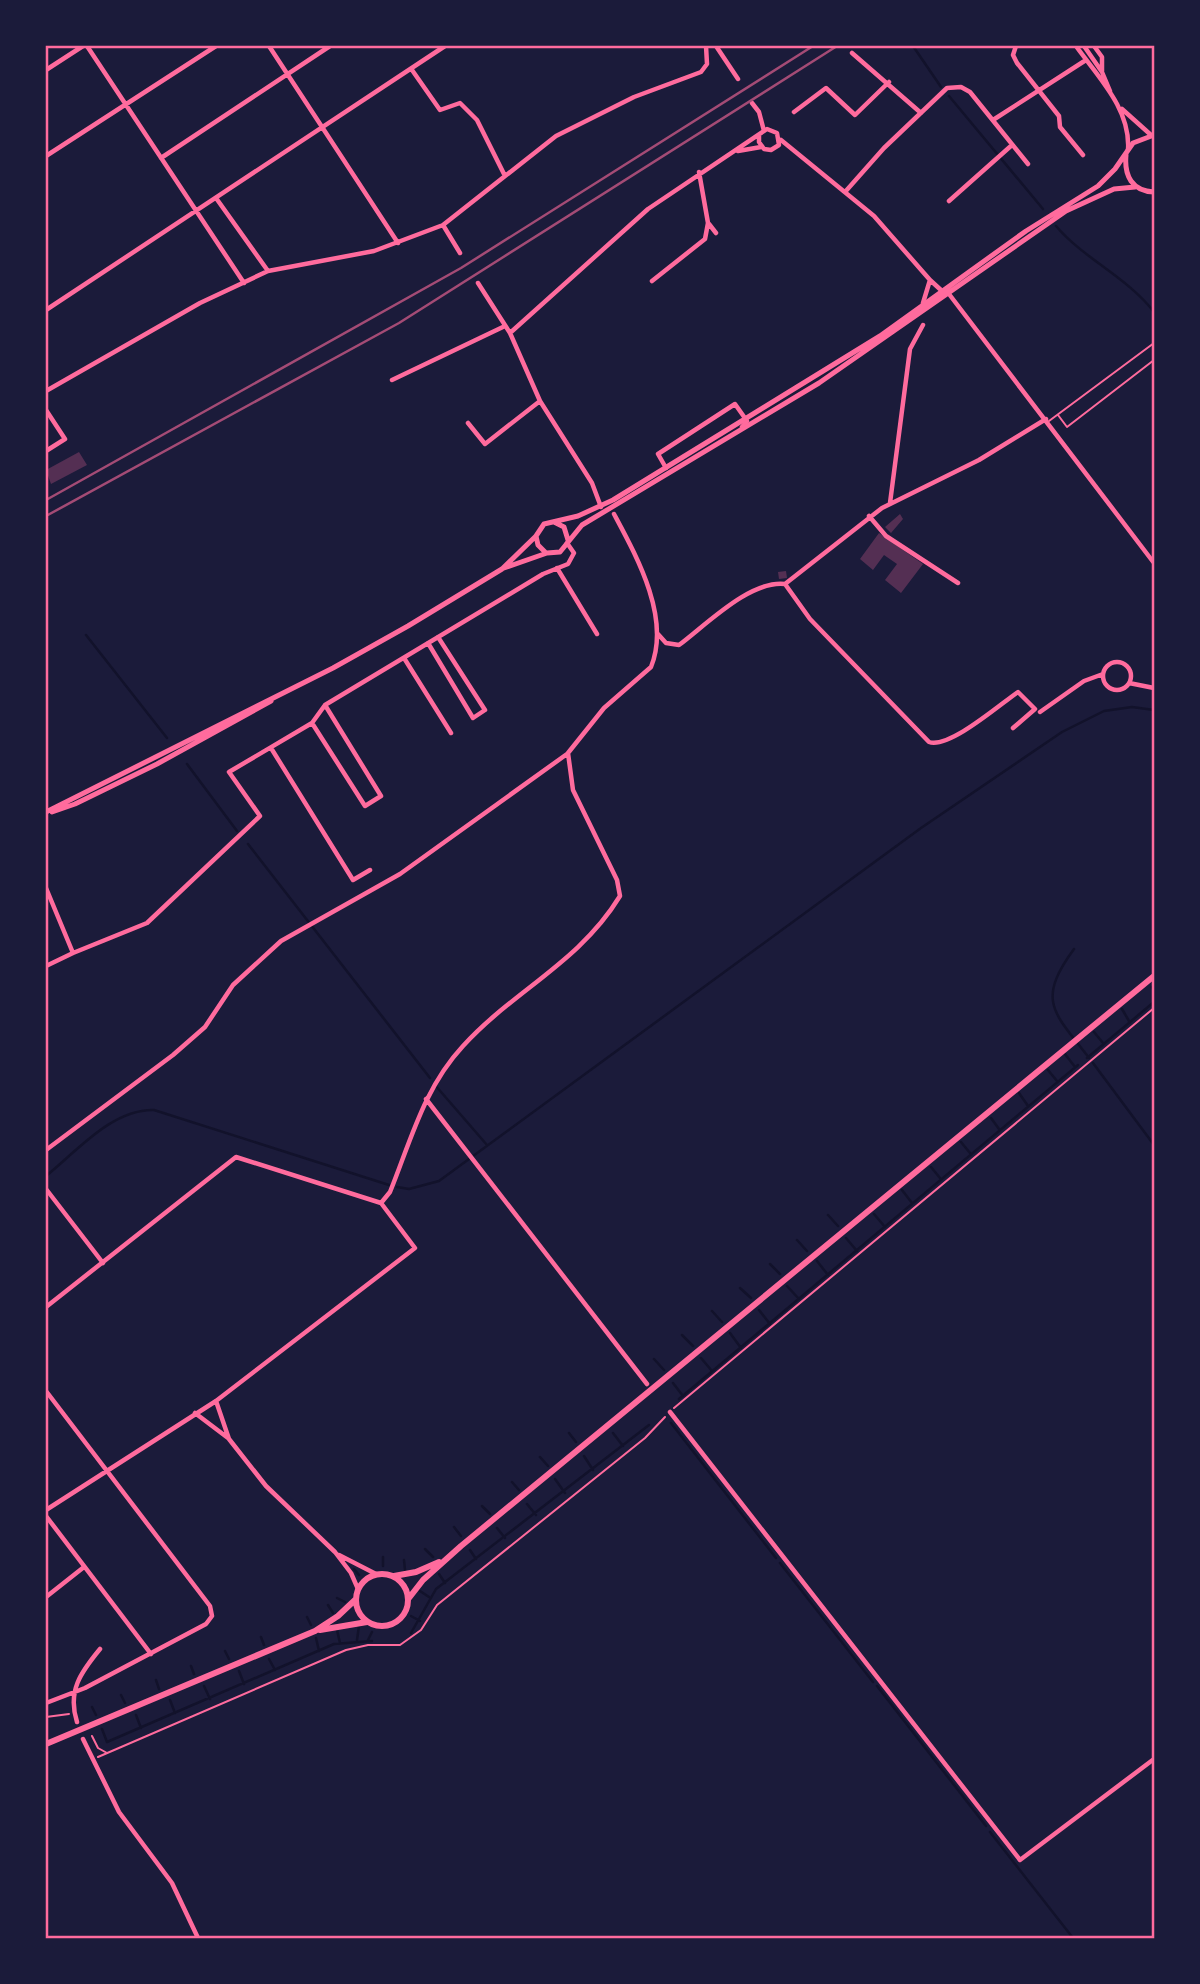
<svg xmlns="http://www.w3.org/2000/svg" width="1200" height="1984" font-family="Commissioner,sans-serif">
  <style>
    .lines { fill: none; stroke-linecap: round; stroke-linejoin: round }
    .stream { stroke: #12122b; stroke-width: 2.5 }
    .building { fill: #542f53 }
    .path { stroke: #ff6b9d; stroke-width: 2 }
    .service { stroke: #ff6b9d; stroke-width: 2 }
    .minor { stroke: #ff6b9d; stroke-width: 4.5 }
    .tertiary { stroke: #ff6b9d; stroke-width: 5 }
    .primary { stroke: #ff6b9d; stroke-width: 6 }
    .rail { stroke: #a44b75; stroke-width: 2.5 }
    .neatline { fill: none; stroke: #ff6b9d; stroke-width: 2.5 }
  </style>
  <rect width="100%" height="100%" fill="#1b1b3a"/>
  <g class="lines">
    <path class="stream" d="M913,46l28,41
      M949,96l94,113
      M1056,226c28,33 71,51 98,86
      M86,635l81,103
      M187,764l50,67
      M248,844l182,234
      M1074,949c-39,53 -19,64 15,109
      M1152,987l2,4
      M1122,1009l7,12
      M1094,1032l9,11
      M1065,1054l10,13
      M1087,1058l67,-56
      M1093,1063l61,82
      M1048,1070l9,11
      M435,1085l52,60
      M1019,1093l9,13
      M991,1118l8,11
      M961,1142l9,11
      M931,1167l9,11
      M46,1176c31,-25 66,-67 108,-66l235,75
      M397,1187l12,2 30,-8 482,-353 141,-96 42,-21 28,-4 22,3
      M902,1190l10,13
      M874,1214l11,13
      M828,1215l10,11
      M846,1238l11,13
      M797,1240l10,11
      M817,1261l11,14
      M770,1264l10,10
      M787,1286l12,13
      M740,1288l11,10
      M759,1310l11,14
      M712,1311l10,11
      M730,1333l11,15
      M682,1335l11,11
      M701,1358l11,13
      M654,1359l10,11
      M673,1383l10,13
      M679,1399l399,-334
      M671,1423l105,135
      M569,1433l7,9
      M613,1433l10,13
      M584,1456l9,14
      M540,1457l8,9
      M555,1479l10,14
      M512,1482l7,8
      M527,1504l9,11
      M482,1506l8,8
      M454,1527l7,9
      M497,1528l8,10
      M425,1549l8,8
      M470,1550l6,9
      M404,1560l1,10
      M780,1563l93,119
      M383,1566v-9
      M354,1569l5,6
      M439,1574l6,9
      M420,1591l9,6
      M337,1598l8,4
      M328,1605l5,8
      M411,1616l9,5
      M307,1617l4,8
      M337,1630l3,13
      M411,1633l25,-44 213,-164
      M261,1637l3,8
      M316,1638l3,13
      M357,1640l2,-14
      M368,1640l4,-8
      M225,1651l4,8
      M269,1659l6,11
      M191,1666l3,8
      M239,1671l5,13
      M156,1680l3,9
      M204,1686l6,13
      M877,1686l109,140
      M121,1695l4,8
      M170,1700l5,13
      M92,1707l4,8
      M136,1715l5,13
      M102,1729l5,13 227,-98 38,-3
      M990,1832l83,106
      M46,1913v1"/>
  </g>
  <path class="building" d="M79,452l8,13 -36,19 -5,-14z
    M900,514l3,5 -12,14 -6,-6z
    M879,533l44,31 -22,29 -16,-13 12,-16 -13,-9 -11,15 -13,-11z
    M786,571l1,7 -8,1 -1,-7z"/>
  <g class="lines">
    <path class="path" d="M674,1408l480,-400
      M46,1717l23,-3
      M92,1736l6,12 9,5
      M98,1757l248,-107 22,-5h32l21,-15 16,-25 208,-167 20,-21"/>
    <path class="service" d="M1058,415l9,12 87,-67
      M1049,421l105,-78"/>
    <path class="minor" d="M87,46l157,237
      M269,46l129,197
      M716,46l22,33
      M1016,46l-3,9 4,8 42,53 1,11 23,28
      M1076,46c22,31 55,63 52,104
      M1084,46l18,26 8,19
      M1094,46l8,11v14
      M852,53l69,60
      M46,70l37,-24
      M412,70l28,40 20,-7 17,17 28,56
      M752,103l7,9 5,19
      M1122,109l29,26
      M794,112l32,-24 29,27 34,-33
      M993,120l93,-60
      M781,140l93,76 56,64
      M738,151l23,-4
      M46,156l170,-110
      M161,158l169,-112
      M845,192l39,-44 63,-60 14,-1 9,5 58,72
      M216,198l52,73
      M949,201l63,-56
      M709,224l7,9
      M443,225l17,28
      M652,281l53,-42 3,-16 -9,-51
      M478,283l32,50 30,68 52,82 9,24
      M949,294l205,269
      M923,303l7,-23 12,11
      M46,310l399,-264
      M510,333l138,-124 119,-80 10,4 2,12 -8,5 -7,-1 -5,-7v-6
      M392,380l113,-54
      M46,391l154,-88 68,-32 106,-20 69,-26 113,-89 78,-39 67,-25 6,-8 -1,-18
      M46,410l19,29 -19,12
      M468,423l17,21 55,-43
      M666,468l-8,-14 77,-50 12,17 -5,6
      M890,503l20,-154 13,-24
      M869,516l17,20 72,47
      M557,568l40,66
      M785,584l25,35 119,123c20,7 70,-37 89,-50l17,17 -22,19
      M657,633l9,10 13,2c28,-21 71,-65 106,-61l97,-76 97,-48 67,-41
      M428,643l45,75 12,-8 -47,-73
      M404,658l47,75
      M1103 676a14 14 0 1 1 28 0a14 14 0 1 1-28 0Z
      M1129,683l25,5
      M1040,712l44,-31 19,-7
      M312,723l53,83 16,-10 -56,-91
      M271,748l82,132 17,-10
      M46,888l27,65 74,-30 113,-107 -31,-44 83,-49 13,-18 218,-131 25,-10 6,-11 -7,-10
      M46,966l27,-13
      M426,1099l221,285
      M46,1150l127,-95 32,-28 28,-42 48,-44 119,-67 167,-120
      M46,1189l57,74
      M381,1203l9,-11c21,-52 34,-104 73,-146 51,-56 116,-83 157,-150l-3,-16 -44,-90 -5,-37 36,-45 47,-41c20,-49 -14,-110 -37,-153
      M46,1307l190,-150 145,46
      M46,1391l164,215 2,10 -6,8 -121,64 -39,15
      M216,1401l13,38 37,47 69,66 16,21 7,16
      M670,1412l350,448 134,-101
      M195,1413l33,25
      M46,1510l170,-109 199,-153 -34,-45
      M46,1516l105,138
      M339,1555l37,19
      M46,1597l38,-30
      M77,1722c-10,-31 4,-50 23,-73
      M83,1739l36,73 53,71 26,55"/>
    <path class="tertiary" d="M1126,155c-2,21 6,36 28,37
      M554,522l10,5 4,13
      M536,536l2,9 8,8
      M504,568l43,-15 13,-1 22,-27 237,-142 247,-172 48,-22 21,-2
      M46,812l287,-144 75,-42 94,-57 34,-33 8,-12 34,-8 35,-16 267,-164 146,-105 72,-45 17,-17 18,-26 21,-8
      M52,812l23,-8 82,-40 114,-63"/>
    <path class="primary" d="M356 1600a26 26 0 1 1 52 0a26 26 0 1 1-52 0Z
      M394,1576l22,-4 23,-10
      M409,1598l14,-18 38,-34 693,-570
      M320,1630l47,-8
      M46,1744l269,-113 23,-15 18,-17"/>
    <path class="rail" d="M46,500l415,-232 352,-222
      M46,516l353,-193 438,-277"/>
  </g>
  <rect width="1200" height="1984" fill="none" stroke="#1b1b3a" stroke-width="94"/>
  <rect x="47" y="47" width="1106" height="1890" class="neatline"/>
</svg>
